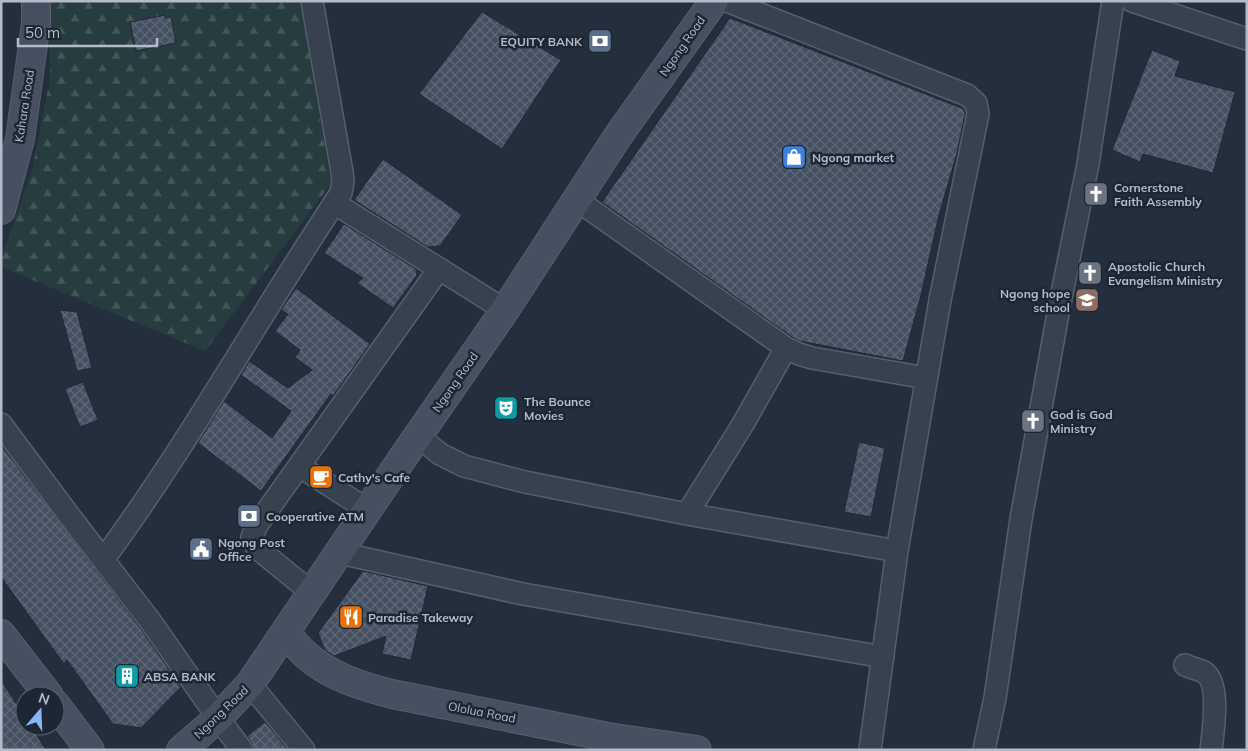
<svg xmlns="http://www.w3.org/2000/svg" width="1248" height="751" font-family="Mulish,sans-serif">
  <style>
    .forest { fill: url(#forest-firs) }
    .building { fill: url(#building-cross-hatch); stroke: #1f2835 }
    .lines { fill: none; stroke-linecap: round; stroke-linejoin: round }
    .street-casing { stroke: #565f6c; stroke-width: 24 }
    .secondary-casing { stroke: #565f6c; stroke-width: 30 }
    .street { stroke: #38414e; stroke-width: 21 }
    .secondary { stroke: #465061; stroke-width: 28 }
    .labels { text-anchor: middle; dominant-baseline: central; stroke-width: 5; stroke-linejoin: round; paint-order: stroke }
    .poi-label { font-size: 12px; font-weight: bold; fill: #b4bcc9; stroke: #1d2633; text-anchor: start }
    .street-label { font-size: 12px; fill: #b4bcc9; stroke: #1d2633 }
  </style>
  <defs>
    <pattern id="forest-firs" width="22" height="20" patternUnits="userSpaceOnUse" patternTransform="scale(1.25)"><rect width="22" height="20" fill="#263c3f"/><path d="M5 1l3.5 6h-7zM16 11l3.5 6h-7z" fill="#435659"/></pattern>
    <pattern id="building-cross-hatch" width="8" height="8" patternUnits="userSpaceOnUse" patternTransform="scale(1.25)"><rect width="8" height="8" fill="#455162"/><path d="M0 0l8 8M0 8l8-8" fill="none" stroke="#5d6877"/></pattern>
  </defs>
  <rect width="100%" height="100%" fill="#242f3e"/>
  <path class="forest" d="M50,1h250l31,183 -126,167 -204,-84v-8l31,-89 18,-91z"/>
  <path class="building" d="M482,12l79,48 -59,89 -83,-55z
    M165,15v3l6,-1 5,26 -40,8 -6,-29z
    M730,18l234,91 1,5 -8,39 -18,62 -18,80 -18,66 -103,-20 -8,-4 -190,-135z
    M1152,50l28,11 -5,15 60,16 -22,81 -70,-19 -3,8 -28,-12z
    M383,159l79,56 -22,31 -12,1 -74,-47z
    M344,224l72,45 1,6 -24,33 -36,-25 6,-5 -39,-25z
    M296,288l74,56 -37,52 -2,-2 -70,97 -63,-48 26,-42 48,37 19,-27 -50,-36 8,-14 39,27 24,-18 -17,-13 5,-7 -25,-19 13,-17 -7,-4z
    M60,310l17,2 15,56 -15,3z
    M83,382l15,38 -18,7 -15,-38z
    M859,442l26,6 -14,69 -27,-5z
    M1,445l140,184 40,58 -40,41 -28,-4 -46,-64 -3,4 -63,-87z
    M363,571l65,15 -17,74 -29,-6 4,-18 -52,20 -9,-6 -7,-17z
    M1,680l24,37v9h6l15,24h-45z
    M265,722l23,28h-34l-2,-7 -5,-7z"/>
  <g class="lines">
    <defs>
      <path id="street" d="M727,1l240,94 9,8 2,11 -38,186 -43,251 -27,199
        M1132,1l115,38
        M577,200l209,148 13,6 13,4 114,20
        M334,203l171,107
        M1,424l70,94 80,104 67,96 24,32
        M418,436l22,18 24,12 61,16 162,32 210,37
        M299,466l69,44
        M687,514l56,-90 43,-76
        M340,553l183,41 360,63
        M103,560c87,-118 157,-246 238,-367l2,-12 -1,-9 -30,-171
        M312,593l-55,-45 -5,-11 5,-12 182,-256
        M1185,665c6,3 13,4 19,7 17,11 9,60 7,78
        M250,684l54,66
        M984,750l11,-52 26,-179 38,-211 29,-144 25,-163"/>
      <path id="secondary" d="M1,210l19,-71 16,-116v-22
        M285,632c7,8 14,17 21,23 25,22 55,31 86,39l216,43 89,13
        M1,634l48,62
        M55,704l35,46
        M181,750l37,-32 32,-34 156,-231 99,-143 113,-174 96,-135"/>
    </defs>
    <use href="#street" class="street-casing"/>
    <use href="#secondary" class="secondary-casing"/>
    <use href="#street" class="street"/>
    <use href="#secondary" class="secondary"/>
  </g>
  <defs>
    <symbol id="bank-square" viewBox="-11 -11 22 22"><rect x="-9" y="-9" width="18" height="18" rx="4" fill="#5c6f8a" stroke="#1d2633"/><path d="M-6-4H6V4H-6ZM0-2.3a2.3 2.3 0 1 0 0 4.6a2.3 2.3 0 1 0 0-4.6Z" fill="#fff"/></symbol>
    <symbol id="shop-square" viewBox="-11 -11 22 22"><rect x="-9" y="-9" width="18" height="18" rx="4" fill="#3f7fe0" stroke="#1d2633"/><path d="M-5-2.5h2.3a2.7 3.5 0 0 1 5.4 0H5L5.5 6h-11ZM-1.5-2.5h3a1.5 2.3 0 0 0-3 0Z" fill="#fff"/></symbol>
    <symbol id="church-square" viewBox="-11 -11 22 22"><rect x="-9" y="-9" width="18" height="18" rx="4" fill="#6b7280" stroke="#1d2633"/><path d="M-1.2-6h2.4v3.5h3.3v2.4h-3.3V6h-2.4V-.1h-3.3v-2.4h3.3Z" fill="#fff"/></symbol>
    <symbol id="school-square" viewBox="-11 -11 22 22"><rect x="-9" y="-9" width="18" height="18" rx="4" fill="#8d6e63" stroke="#1d2633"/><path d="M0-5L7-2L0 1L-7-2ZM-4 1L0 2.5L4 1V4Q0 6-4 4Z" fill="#fff"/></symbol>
    <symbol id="theatre-square" viewBox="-11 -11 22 22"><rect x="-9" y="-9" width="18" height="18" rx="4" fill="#0f9aa8" stroke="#1d2633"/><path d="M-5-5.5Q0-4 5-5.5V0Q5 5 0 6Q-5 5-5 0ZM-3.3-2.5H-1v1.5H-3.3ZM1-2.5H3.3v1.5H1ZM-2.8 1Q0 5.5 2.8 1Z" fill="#fff"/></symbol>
    <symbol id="cafe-square" viewBox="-11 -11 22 22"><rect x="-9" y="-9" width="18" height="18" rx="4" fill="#e8710a" stroke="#1d2633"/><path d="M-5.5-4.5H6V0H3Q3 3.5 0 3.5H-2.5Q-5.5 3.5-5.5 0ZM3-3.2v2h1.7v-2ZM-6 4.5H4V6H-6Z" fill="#fff"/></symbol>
    <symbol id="civic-square" viewBox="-11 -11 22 22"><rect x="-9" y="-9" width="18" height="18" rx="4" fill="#5c6f8a" stroke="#1d2633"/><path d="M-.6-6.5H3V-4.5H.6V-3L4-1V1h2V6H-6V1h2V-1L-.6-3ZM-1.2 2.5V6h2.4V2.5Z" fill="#fff"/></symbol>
    <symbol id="restaurant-square" viewBox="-11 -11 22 22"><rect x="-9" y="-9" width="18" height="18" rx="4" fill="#e8710a" stroke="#1d2633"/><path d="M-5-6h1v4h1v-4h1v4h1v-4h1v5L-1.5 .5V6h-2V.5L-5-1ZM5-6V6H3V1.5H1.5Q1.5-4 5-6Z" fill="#fff"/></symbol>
    <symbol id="building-square" viewBox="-11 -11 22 22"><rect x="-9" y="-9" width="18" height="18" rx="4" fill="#0f9aa8" stroke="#1d2633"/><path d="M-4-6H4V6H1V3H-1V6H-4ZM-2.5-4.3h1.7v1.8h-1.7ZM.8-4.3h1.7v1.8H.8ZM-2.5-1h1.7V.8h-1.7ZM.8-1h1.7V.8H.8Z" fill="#fff"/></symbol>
  </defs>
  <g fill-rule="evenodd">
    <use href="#bank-square" x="586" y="27" width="28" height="28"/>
    <use href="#shop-square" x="780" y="143" width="28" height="28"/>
    <use href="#church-square" x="1082" y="180" width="28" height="28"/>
    <use href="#church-square" x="1076" y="259" width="28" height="28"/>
    <use href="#school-square" x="1073" y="286" width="28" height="28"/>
    <use href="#theatre-square" x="492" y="394" width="28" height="28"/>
    <use href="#church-square" x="1019" y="407" width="28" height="28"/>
    <use href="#cafe-square" x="307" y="463" width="28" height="28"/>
    <use href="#bank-square" x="235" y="502" width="28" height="28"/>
    <use href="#civic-square" x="187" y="535" width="28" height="28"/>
    <use href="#restaurant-square" x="337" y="603" width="28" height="28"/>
    <use href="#building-square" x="113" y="662" width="28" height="28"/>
  </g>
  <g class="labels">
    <g class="poi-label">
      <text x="582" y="41" text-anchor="end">EQUITY BANK</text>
      <text x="812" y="157">Ngong market</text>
      <text x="1114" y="187">Cornerstone<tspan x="1114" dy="14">Faith Assembly</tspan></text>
      <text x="1108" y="266">Apostolic Church<tspan x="1108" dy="14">Evangelism Ministry</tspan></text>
      <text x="1070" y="293" text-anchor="end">Ngong hope<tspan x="1070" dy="14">school</tspan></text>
      <text x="524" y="401">The Bounce<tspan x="524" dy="14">Movies</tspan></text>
      <text x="1050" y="414">God is God<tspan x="1050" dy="14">Ministry</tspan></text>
      <text x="338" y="477">Cathy's Cafe</text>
      <text x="266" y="516">Cooperative ATM</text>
      <text x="218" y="542">Ngong Post<tspan x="218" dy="14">Office</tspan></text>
      <text x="368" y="617">Paradise Takeway</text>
      <text x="144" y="676">ABSA BANK</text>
    </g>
    <g class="street-label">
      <text transform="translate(682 46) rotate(-55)">Ngong Road</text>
      <text transform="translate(24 106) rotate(-81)">Kahara Road</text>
      <text transform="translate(455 382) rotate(-55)">Ngong Road</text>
      <text transform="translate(221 712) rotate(-44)">Ngong Road</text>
      <text transform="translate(482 712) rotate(11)">Ololua Road</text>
    </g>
  </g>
  <rect width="1248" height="751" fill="none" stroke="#b4bcc9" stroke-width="5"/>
  <g transform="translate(40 711) rotate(19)"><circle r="24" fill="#1d2633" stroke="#59626f"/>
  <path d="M0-4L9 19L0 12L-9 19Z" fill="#8ab4f8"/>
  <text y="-8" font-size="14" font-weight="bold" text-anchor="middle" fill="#b4bcc9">N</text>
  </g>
  <path d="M18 38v8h139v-8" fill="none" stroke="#b4bcc9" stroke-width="2.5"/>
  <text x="25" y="38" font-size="15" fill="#b4bcc9" stroke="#1d2633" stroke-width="4" paint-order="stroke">50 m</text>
</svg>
